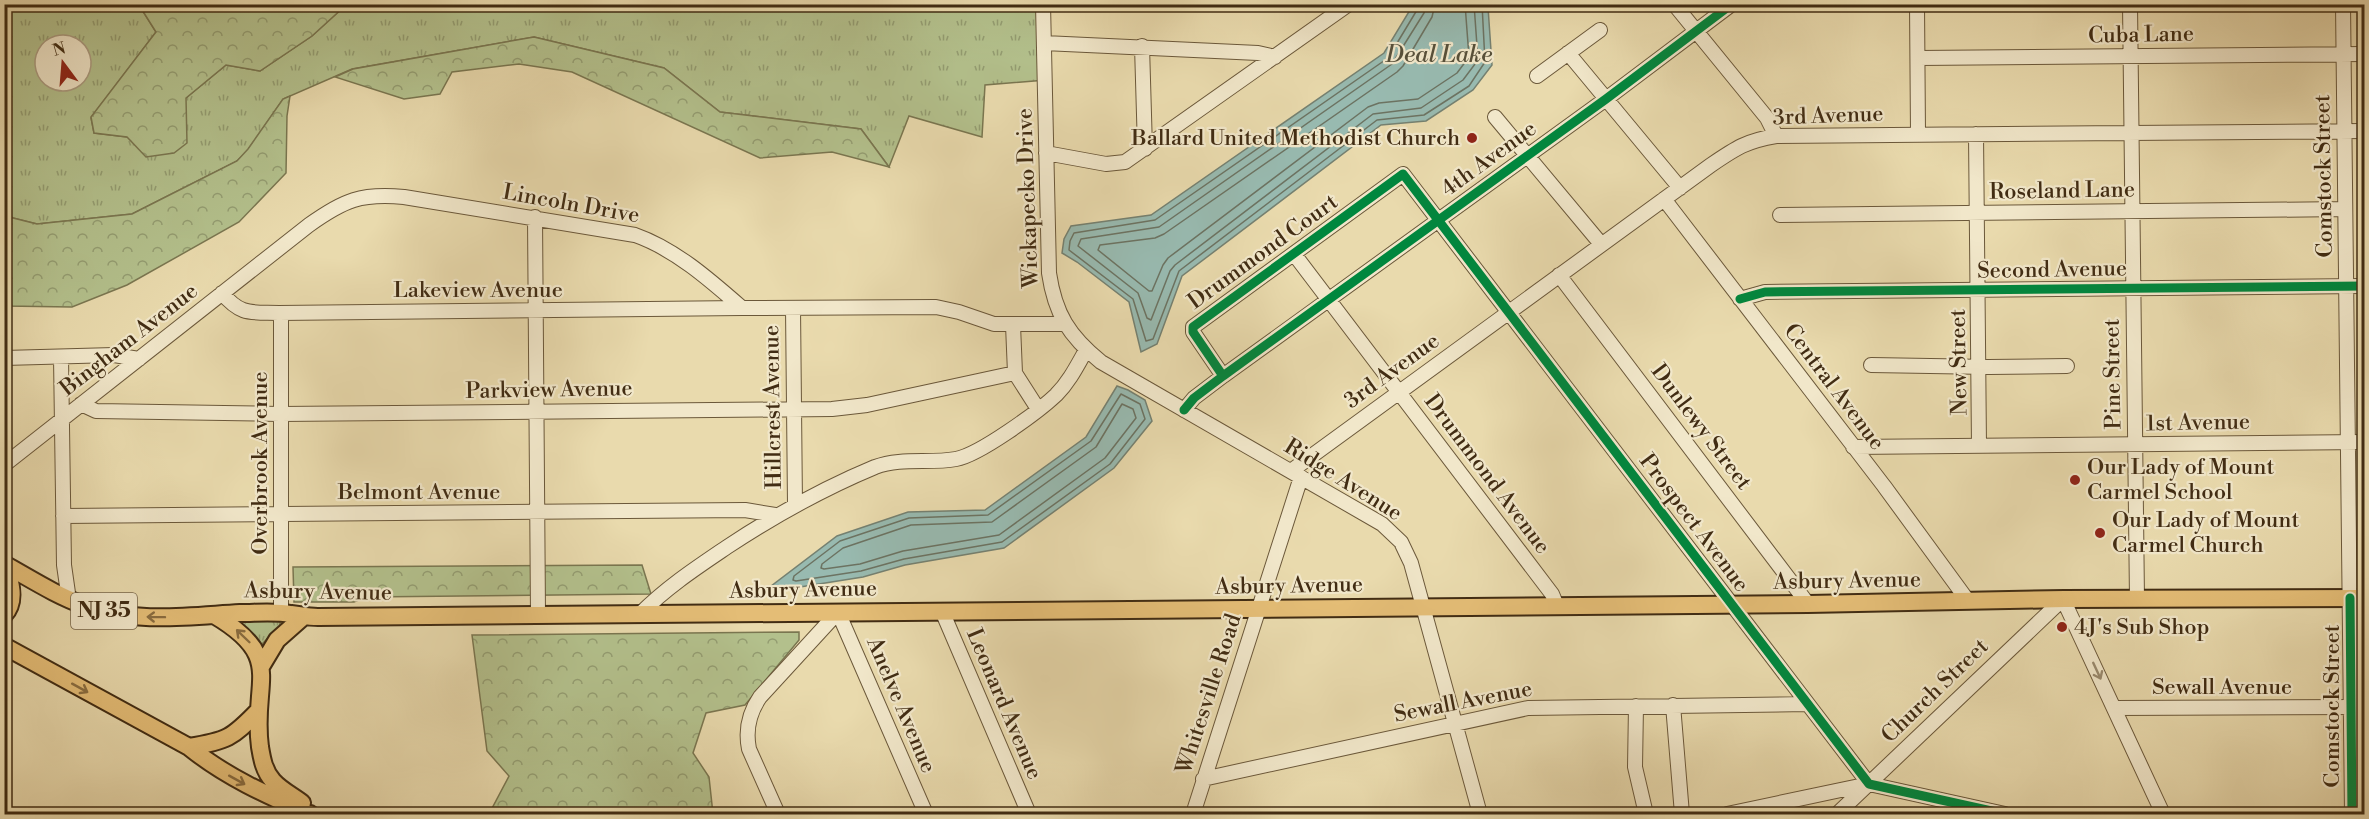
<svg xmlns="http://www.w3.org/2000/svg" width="2369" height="819" font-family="'Libre Bodoni',serif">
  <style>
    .grass { fill: url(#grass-tufts); stroke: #7a7650; stroke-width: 1.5; fill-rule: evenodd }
    .forest { fill: url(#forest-crowns); stroke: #7a7650; stroke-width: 1.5 }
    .water { fill: #98bab0; stroke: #758171; stroke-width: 1.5 }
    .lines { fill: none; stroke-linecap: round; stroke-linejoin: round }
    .shore { stroke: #6c7362; stroke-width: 1.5 }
    .minor-casing { stroke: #6b583a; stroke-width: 16 }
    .major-casing { stroke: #412c13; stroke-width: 20 }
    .minor { stroke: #f1e7ca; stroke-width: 14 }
    .major { stroke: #e4bd76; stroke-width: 16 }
    .cycleway-casing { stroke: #f1e7ca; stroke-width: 13 }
    .cycleway { stroke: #00873e; stroke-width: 9 }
    .oneway { stroke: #8a6d40 }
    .oneway2 { stroke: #998a6e }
    .poi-dot { fill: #8f2418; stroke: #f1e7ca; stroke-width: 2 }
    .labels { text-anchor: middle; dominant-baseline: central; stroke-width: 4.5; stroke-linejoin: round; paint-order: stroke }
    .shield { fill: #f1e7ca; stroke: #76644a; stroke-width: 1.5 }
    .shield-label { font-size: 21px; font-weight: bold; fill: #412c13 }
    .street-label { font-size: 22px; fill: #412c13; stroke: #f1e7ca }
    .poi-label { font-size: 22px; fill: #412c13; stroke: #f1e7ca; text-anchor: start }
    .water-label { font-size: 24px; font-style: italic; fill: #57503a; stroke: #f1e7ca }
  </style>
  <defs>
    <pattern id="grass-tufts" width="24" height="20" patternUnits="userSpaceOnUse" patternTransform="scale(1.5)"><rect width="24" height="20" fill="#b3c08c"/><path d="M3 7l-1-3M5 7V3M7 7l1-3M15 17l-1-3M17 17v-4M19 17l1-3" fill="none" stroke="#939c71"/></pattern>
    <pattern id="forest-crowns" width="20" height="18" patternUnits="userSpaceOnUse" patternTransform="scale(1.5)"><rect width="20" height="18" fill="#b3c08c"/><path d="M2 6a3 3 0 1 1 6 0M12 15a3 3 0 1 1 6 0" fill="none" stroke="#939c71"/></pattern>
  </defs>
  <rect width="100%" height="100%" fill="#e9daad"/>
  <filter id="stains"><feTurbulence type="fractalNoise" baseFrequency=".00333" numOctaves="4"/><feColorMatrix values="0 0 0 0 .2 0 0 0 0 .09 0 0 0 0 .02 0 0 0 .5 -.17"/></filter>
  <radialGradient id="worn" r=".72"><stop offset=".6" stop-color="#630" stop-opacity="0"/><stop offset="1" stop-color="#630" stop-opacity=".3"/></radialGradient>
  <path class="grass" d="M4,5h135l17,27 -65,86 3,15 33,4 59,-39 40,-33 34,6 52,-35 34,-31h698l2,75 -61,5 -3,52 -73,-21 -20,51 -28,-38 -141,-17 -56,-44 -130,-31 -182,32 -69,30 -35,51 -11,11 -105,53 -95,10 -32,-8zM45,45h36v36h-36z
    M231,617l49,3v6l-19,19z"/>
  <path class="forest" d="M139,5h207l-34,31 -52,35 -34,-6 -40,33 1,45 -13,10 -28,4 -19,-20 -33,-4 -3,-16 65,-85z
    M534,37l130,31 56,44 141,17 28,38 -57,-15 -72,6 -188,-86 -53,-8 -67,8 -12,22 -36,5 -69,-22 18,-8z
    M290,96l-3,20 -1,57 -47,49 -112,63 -55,22 -67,-1v-90l32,8 95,-10 105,-53 11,-12 35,-50z
    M642,565l9,29 -285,3 -12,5h-60l-1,-35z
    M799,632v8l-54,65 -39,8 -13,40 16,24 4,37h-224l20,-38 -22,-25 -15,-116z"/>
  <path class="water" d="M1413,5h79l-4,2 4,58 -19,25 -47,31 -45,4 -199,151 -25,68 -16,8 -12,-50 -52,-40 -15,-9 2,-14 7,-13 80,-11 233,-162z
    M1117,386l11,4 17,10 7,21 -38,47 -110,80 -99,17 -42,12 -101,16 75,-57 71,-24 77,-2 101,-73z"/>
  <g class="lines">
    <path class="shore" d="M1418,4l-1,6 -29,48 -233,162 -81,13 -4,8 -1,9 64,49 13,42 7,-2 26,-68 198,-151 47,-5 45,-29 16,-24 -3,-58
      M1426,4l-2,9 -32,51 -233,163 -78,12 -3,7 60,47 9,25 4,2 19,-49 5,-6 198,-151 48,-6 42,-28 15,-20 -4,-56
      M1435,4l-3,13 -29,49 -6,6 -233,162 -9,4 -55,7 -2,5 51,41h3l11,-26 5,-7 200,-151 11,-4 39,-4 39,-26 12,-16 -4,-53
      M1121,394l19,10 5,15 -35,45 -108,78 -98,17 -43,12 -65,10 -3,-1 1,-4 46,-35 69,-23 79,-3 103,-74z
      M1122,404l11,5 3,9 -31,40 -106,77 -96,16 -43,13 -36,5 -3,-1 1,-4 21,-16 68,-23 81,-3 104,-75z"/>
    <defs>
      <path id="minor" d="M1043,4l6,269c6,41 20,63 52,89l281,162 19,18 10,21 69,251
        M1674,4l93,114 9,18
        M1917,4l1,130
        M2130,4l7,595
        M2343,4l9,810
        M1044,43l214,10 17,4
        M1142,46l3,103
        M1568,53l112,135
        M1918,58l446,-4
        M1537,76l63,-46
        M1495,117l106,127
        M1976,134l3,312
        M1046,153l60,11 19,-2 224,-158
        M1664,199l220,287 84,115
        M1780,215l565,-6
        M535,217l3,397
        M1294,254l258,340 5,12
        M1559,275l249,329
        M222,293c19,23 29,19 57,20l463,-5
        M1740,299l25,-7 599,-6
        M793,308l2,197
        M1013,325l2,48 23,36
        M61,357l3,208 5,35
        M4,358l110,-3 25,4
        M1871,365l118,2 78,-1
        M1223,376l-30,-44v-5l210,-153 466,610 136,30
        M81,404l15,7 184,3 552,-5 35,-4 148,-32
        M1184,410l10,-12 29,-22 383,-277 126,-95
        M1853,447l511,-5
        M4,465l305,-240c35,-25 52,-32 95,-28l231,38c40,14 75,45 107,73l194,-1 23,5 35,12h70
        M1291,471l420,-306c25,-17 35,-24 65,-29l588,-5
        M63,516l682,-6 30,5
        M942,611l87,203
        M281,613v-300
        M640,614c27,-27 56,-46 87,-67 47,-31 95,-58 148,-80 27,-10 54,-3 81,-8 23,-4 82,-47 100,-64 13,-13 21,-29 30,-45
        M1673,705l9,109
        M1636,706l-1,61 11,47
        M2115,708l249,-1
        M1203,779l325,-71 279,-4
        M778,814l-29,-65c-4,-20 0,-36 11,-52l78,-85 88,202
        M1193,814l108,-337
        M1727,814l142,-30
        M1837,814l226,-215 100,215"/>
      <path id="major" d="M4,564c27,15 53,32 82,42 49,18 103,10 154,7 16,0 35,-2 51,1 9,1 17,3 27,3l1490,-13 256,-5 300,-1
        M4,565c7,16 13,36 0,50
        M214,615c73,43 37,66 46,132 2,12 4,24 13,34 8,9 20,15 29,22
        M4,646l185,101c37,30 78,48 121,67
        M262,665l15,-25 26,-23
        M189,747c38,-6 43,-9 69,-36"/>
    </defs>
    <use href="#minor" class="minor-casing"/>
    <use href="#major" class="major-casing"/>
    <use href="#minor" class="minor"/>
    <use href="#major" class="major"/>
    <defs>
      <path id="cycleway" d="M1740,299l25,-7 599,-6
        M1223,376l-30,-44v-5l210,-153 466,610 136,30
        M1184,410l10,-12 29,-22 383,-277 126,-95
        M2350,598l2,216"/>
    </defs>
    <use href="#cycleway" class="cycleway-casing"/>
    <use href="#cycleway" class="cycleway"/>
  </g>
  <defs><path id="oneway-shaft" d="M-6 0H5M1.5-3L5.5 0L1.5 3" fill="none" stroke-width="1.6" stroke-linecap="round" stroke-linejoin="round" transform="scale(1.5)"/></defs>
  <g class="oneway">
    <use href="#oneway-shaft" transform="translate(156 617) rotate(-179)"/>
    <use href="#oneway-shaft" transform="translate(243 636) rotate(-136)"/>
    <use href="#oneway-shaft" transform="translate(80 688) rotate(29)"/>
    <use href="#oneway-shaft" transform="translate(237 780) rotate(29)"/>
  </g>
  <use class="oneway2" href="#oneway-shaft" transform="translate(2097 671) rotate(65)"/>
  <g class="poi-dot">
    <circle cx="1472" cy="138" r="6"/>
    <circle cx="2075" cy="480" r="6"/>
    <circle cx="2100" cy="533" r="6"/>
    <circle cx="2062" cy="627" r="6"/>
  </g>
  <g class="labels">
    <rect class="shield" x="71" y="593" width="66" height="36" rx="4.5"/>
    <g class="shield-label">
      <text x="104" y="611">NJ 35</text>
    </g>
    <g class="street-label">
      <text transform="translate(2141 35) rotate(-1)">Cuba Lane</text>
      <text transform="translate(1828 116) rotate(-2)">3rd Avenue</text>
      <text transform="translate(1489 159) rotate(-36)">4th Avenue</text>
      <text transform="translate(2324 176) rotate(-91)">Comstock Street</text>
      <text transform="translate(2062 191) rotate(-1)">Roseland Lane</text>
      <text transform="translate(1028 198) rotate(-92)">Wickapecko Drive</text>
      <text transform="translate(571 204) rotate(10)">Lincoln Drive</text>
      <text transform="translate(1263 252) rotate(-36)">Drummond Court</text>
      <text transform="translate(2052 270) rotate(-1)">Second Avenue</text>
      <text x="478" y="290">Lakeview Avenue</text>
      <text transform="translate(129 340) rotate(-38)">Bingham Avenue</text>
      <text transform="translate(1959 362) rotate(-91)">New Street</text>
      <text transform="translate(1392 371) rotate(-36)">3rd Avenue</text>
      <text transform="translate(2113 374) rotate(-91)">Pine Street</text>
      <text transform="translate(1834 387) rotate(53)">Central Avenue</text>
      <text transform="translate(549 390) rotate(-1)">Parkview Avenue</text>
      <text transform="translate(773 407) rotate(-91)">Hillcrest Avenue</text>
      <text transform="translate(2198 423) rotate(-1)">1st Avenue</text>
      <text transform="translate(1701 427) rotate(53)">Dunlewy Street</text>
      <text transform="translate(260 463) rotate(-90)">Overbrook Avenue</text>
      <text transform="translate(1487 474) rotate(53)">Drummond Avenue</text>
      <text transform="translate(1343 480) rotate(32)">Ridge Avenue</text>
      <text x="419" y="492">Belmont Avenue</text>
      <text transform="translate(1694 523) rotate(53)">Prospect Avenue</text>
      <text transform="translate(1847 581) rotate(-1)">Asbury Avenue</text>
      <text transform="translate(1289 586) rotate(-1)">Asbury Avenue</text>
      <text transform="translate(803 590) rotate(-1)">Asbury Avenue</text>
      <text transform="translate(318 592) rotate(1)">Asbury Avenue</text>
      <text x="2222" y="687">Sewall Avenue</text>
      <text transform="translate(1935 691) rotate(-44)">Church Street</text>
      <text transform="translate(1209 694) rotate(-72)">Whitesville Road</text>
      <text transform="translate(1463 702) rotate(-11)">Sewall Avenue</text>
      <text transform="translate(1004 704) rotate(67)">Leonard Avenue</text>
      <text transform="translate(901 705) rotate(67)">Anelve Avenue</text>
      <text transform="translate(2332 706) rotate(-90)">Comstock Street</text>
    </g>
    <g class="poi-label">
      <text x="1460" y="138" text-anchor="end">Ballard United Methodist Church</text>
      <text x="2087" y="467">Our Lady of Mount<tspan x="2087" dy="25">Carmel School</tspan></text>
      <text x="2112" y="520">Our Lady of Mount<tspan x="2112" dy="25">Carmel Church</tspan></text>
      <text x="2074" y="627">4J's Sub Shop</text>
    </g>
    <g class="water-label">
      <text x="1439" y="55">Deal Lake</text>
    </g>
  </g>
  <rect width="2369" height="819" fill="none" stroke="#e9daad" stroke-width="24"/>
  <rect x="6" y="6" width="2357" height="807" fill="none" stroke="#412c13" stroke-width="3"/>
  <rect x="12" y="12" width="2345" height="795" fill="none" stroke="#412c13" stroke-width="1.5"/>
  <g transform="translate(63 63) rotate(344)"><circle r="28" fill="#f1e7ca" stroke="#ab9c81" stroke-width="1.5"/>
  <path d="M0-4.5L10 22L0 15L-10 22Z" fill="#8f2418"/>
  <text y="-9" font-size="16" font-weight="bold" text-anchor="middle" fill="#412c13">N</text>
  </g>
  <rect width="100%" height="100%" filter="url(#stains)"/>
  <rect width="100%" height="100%" fill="url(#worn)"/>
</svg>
